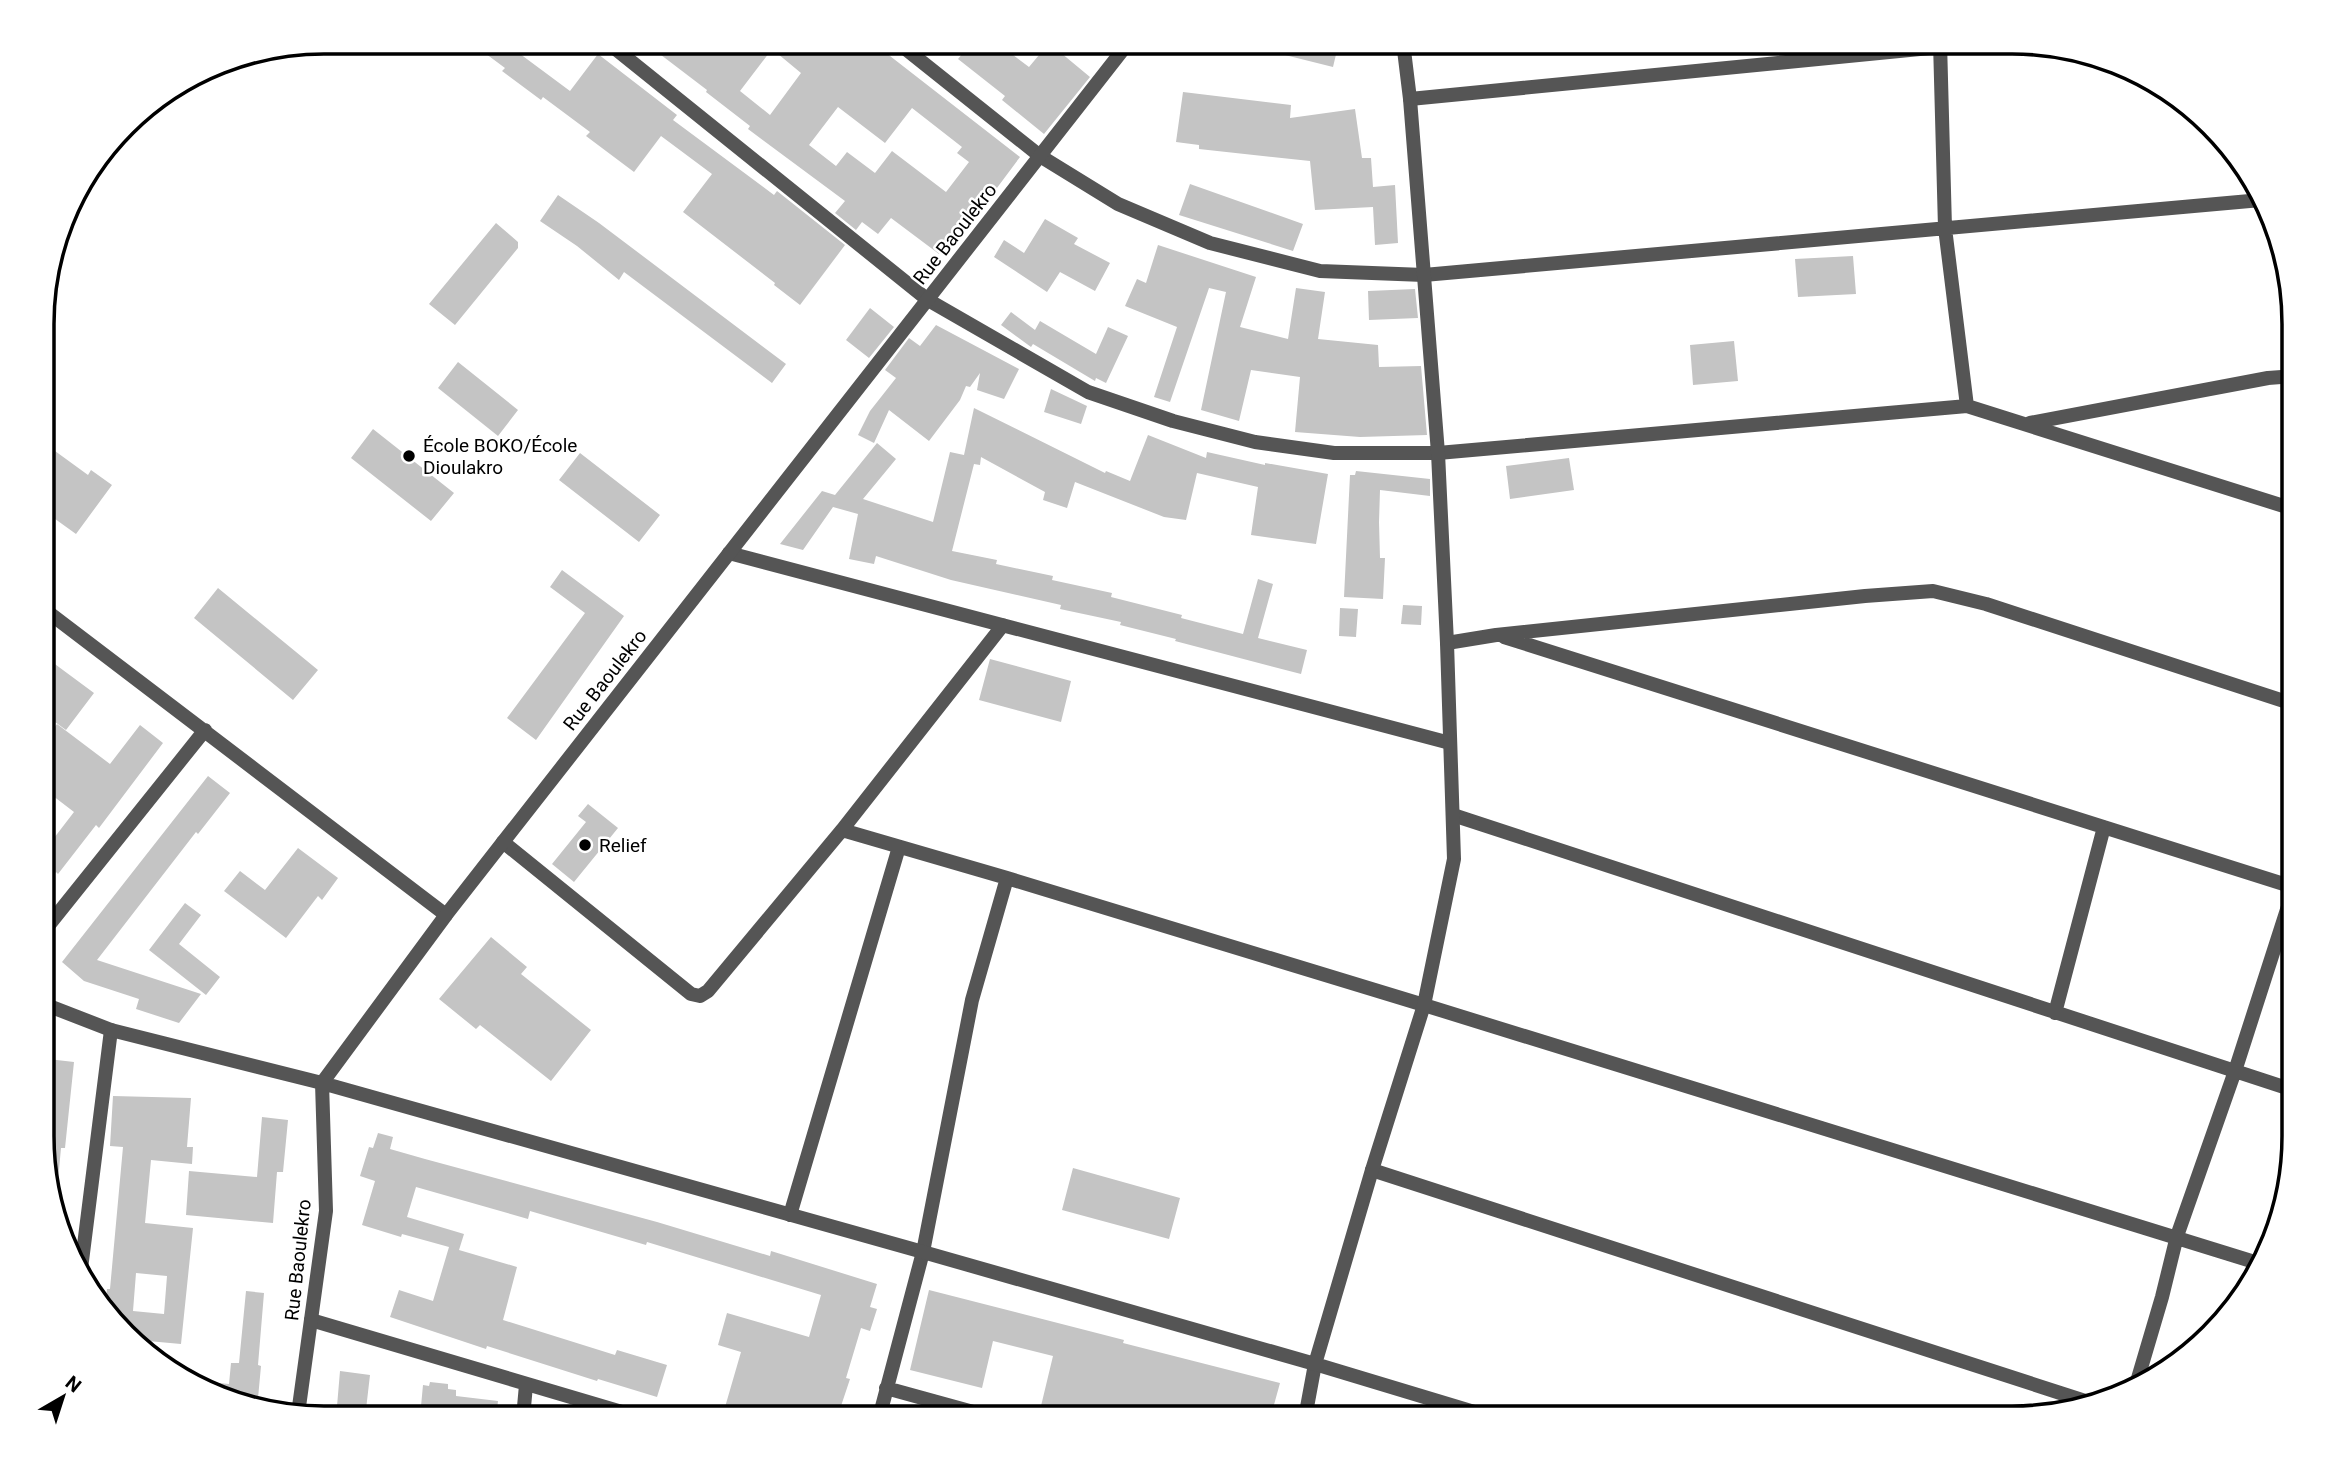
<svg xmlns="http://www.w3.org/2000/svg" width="2336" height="1460" font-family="Roboto,sans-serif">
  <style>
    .building { fill: #c4c4c4; fill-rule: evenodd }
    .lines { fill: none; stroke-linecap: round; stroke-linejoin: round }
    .minor { stroke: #555; stroke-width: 14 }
    .tertiary { stroke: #555; stroke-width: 14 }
    .poi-dot { fill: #000; stroke: #fff; stroke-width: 2.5 }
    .labels { text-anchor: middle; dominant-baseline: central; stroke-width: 5; stroke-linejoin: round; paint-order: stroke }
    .street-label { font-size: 19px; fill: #000; stroke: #fff }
    .poi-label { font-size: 19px; fill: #000; stroke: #fff; text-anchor: start }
    .rim { fill: none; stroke: #000; stroke-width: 3.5 }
  </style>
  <rect width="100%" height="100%" fill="#fff"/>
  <path class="building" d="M470,42h34l66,49 28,-37 79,61 -4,5 101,75 3,-4 68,54 -45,60 -26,-20 1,-2 -92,-71 29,-38 -51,-38 -27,36 -48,-36 4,-4 -47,-35 -2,3 -39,-29 3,-3z
    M644,42h228l148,115 -44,59 -5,-4 -32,42 -48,-36 -13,16 -16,-12 -6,8 -21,-17 10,-12 -97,-72 2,-3 -44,-34 1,-2zM772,49l29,24 -31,42 -30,-24zM838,107l47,36 27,-35 50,39 -5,6 12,9 -23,30 -54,-41 -17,22 -28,-21 -11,14 -27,-21z
    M972,42h24l33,25 20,-24 41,34 -46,57 -42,-34 3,-4 -47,-37z
    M1258,42h81l-6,25 -76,-19z
    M1183,92l108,13 -1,13 65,-9 7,49h9l2,29 22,-2 3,58 -23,2 -2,-38 -58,3 -5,-49 -111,-12v-4l-23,-3z
    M1190,184l113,40 -10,27 -114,-36z
    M558,195l41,28 187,141 -14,19 -148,-111 -5,8 -42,-34 -37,-25z
    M1045,219l33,19 -4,6 36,19 -15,28 -35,-19 -13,20 -53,-35 10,-17 20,13z
    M496,223l22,19v6l-63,77 -26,-21z
    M1158,245l98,32 -16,50 48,12 8,-51 29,4 -7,47 60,6 1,22 42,-1 6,69 -67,2 -65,-5 5,-55 -49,-7 -12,51 -38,-11 25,-118 -17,-4 -39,114 -16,-5 23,-70 -52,-21 12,-27 9,4z
    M1853,256l3,38 -58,3 -3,-38z
    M1415,289l3,29 -49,2 -1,-29z
    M870,308l24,19 -25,31 -23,-18z
    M1011,312l24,18 5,-9 56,33 12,-27 20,9 -22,47 -10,-5 -1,3 -62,-37 -2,3 -30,-22z
    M936,325l83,44 -15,30 -27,-9 3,-17 -10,14 -4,-1 -6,14 -31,41 -40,-31 -15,33 -16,-8 12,-24 26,-33 -11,-8 24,-32 11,8z
    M1734,341l4,40 -45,4 -3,-40z
    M458,362l60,48 -20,26 -60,-48z
    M1051,389l36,17 -6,18 -37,-12z
    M974,408l131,65 1,-2 24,10 18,-46 58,23 1,-6 58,13v-2l63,11 -12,70 -65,-9 7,-48 -61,-14 -11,47 -22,-3 -89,-35 -8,26 -24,-8 2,-8 -64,-35 -1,8 -6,-1 -22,87 45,9 -1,4 57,12 -1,4 60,13 -1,4 71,18 -1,3 62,16 15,-55 15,5 -15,54 49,12 -6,24 -126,-33 1,-2 -56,-14 1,-3 -61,-13 1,-4 -110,-25 -75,-24 -2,8 -25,-5 9,-45 -25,-7 -30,43 -23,-6 42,-53 13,4 42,-52 19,16 -33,40 70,23 17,-70 14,3z
    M373,429l81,64 -23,28 -80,-63z
    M44,443l44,32 3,-5 21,15 -36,49 -32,-23z
    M580,453l80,62 -21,27 -80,-62z
    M1569,458l5,32 -64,9 -4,-33z
    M1356,471l74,8v17l-50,-6 -1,32 1,36h5l-2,41 -39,-2 6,-122h5z
    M562,570l62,46 -88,124 -29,-22 78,-105 -35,-26z
    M218,588l100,82 -25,30 -99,-82z
    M1403,605l19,1 -1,19 -20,-1z
    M1340,608l18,1 -2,28 -17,-1z
    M44,656l50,37 -28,37 -22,-16z
    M990,659l81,22 -10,41 -82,-22z
    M57,724l53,40 30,-39 23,18 -64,85 -3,-3 -38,49 -2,-2 -12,15v-36l30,-39 -30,-23v-48z
    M208,776l22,17 -32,41 -2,-2 -99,128 104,34 -22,29 -43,-14 3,-10 -55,-18 -22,-19z
    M588,804l30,24 -44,54 -22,-18 34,-42 -8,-6z
    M298,848l40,30 -16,22 -4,-4 -32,42 -62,-47 16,-20 25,19z
    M185,903l16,12 -22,29 41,33 -14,18 -57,-45z
    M491,937l36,30 -6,7 70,56 -40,51 -71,-56 -4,4 -37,-30z
    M48,1059l26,3 -9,86h-4l-5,54 -12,-30v-38l6,-50 -4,-1z
    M113,1096l78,2 -4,49h6l-1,17 -41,-4 -6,63 48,5 -12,116 -44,-4 -32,-32 2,-19h3l13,-142 -13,-1zM136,1273l31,3 -3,38 -31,-3z
    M262,1117l26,3 -5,52h-6l-4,51 -87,-8 3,-44 68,6z
    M378,1133l15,4 -3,12 35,10 232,63 113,34 1,-5 106,33 -7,23 7,2 -7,22 -9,-3 -15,50 4,1 -13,39h-101l-13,-4 18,-62 -23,-7 9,-32 82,24 12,-42 -174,-53 -1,3 -116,-34 -2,8 -112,-32 -9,30 57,17 -5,16 58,17 -14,53 112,35 2,-5 50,15 -10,32 -59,-18 -1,2 -110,-35 -1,3 -96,-32 9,-27 34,11 16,-54 -47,-13 -1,3 -39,-12 13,-44 -15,-5 9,-29 4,1z
    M1073,1168l107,30 -11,41 -107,-29z
    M929,1290l195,50 -1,3 157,40 -8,29 -27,-7 -2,13h-155l-47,-12 12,-50 -60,-15 -11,47 -72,-18z
    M246,1291l18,2 -6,72 3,1 -4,43 -59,-25v-3l31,3 2,-21h8z
    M340,1371l30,4 -5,43h-29z
    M430,1382l18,2v5l8,1v6l42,5 -2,17 -76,-1 3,-32 6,1z"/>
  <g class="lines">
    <path class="minor" d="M607,42l321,258 160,92 85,29 82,21 79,11h104l529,-47 326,103
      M897,42l143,114 78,48 92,39 110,28 104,4 837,-75
      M1940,42l5,186 22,178
      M1410,99l530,-52 21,-5
      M2030,423l238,-45 25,-2
      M729,553l721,190
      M44,609l402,306
      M1504,637l789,250
      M1447,643l49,-8 369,-39 68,-5 53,13 307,100
      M1453,815l840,275
      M842,830l165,48 417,127 837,259
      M503,842l188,152 9,2 8,-5 134,-161 161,-205
      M44,931l161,-201
      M2055,1013l49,-186
      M1372,1170l713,231
      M790,1215l109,-368
      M81,1269l30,-239
      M311,1320l331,98
      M2136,1385l26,-88 15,-61 58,-165 58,-180
      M886,1388l109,30
      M523,1418l3,-33
      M879,1418l44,-166 49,-252 35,-122
      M1305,1418l10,-54"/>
    <path class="tertiary" d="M44,1004l67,26 211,53 601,169 392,112 179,54
      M1315,1364l57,-194 52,-165 30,-146 -7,-216 -9,-190 -28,-354 -7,-57
      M298,1414l28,-203 -4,-128 124,-168 683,-873"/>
  </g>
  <g class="poi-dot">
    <circle cx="409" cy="456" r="7"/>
    <circle cx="585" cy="845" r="7"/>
  </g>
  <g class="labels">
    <g class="street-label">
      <text transform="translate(955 234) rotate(-52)">Rue Baoulekro</text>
      <text transform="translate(605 680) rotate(-52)">Rue Baoulekro</text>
      <text transform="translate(298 1260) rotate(-84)">Rue Baoulekro</text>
    </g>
    <g class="poi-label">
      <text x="423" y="445">École BOKO/École<tspan x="423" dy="22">Dioulakro</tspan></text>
      <text x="599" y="845">Relief</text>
    </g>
  </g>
  <path d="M0 0H2336V1460H0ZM324 54H2012A270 270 0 0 1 2282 324V1136A270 270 0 0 1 2012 1406H324A270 270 0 0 1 54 1136V324A270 270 0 0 1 324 54Z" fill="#fff" fill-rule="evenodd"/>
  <path class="rim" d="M324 54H2012A270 270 0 0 1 2282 324V1136A270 270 0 0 1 2012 1406H324A270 270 0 0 1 54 1136V324A270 270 0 0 1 324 54Z"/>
  <g transform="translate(63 1397) rotate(39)" stroke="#ffffff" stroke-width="5" paint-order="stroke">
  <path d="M0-5L12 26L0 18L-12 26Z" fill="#000000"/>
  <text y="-10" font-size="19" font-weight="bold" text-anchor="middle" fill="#000000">N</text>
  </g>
</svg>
